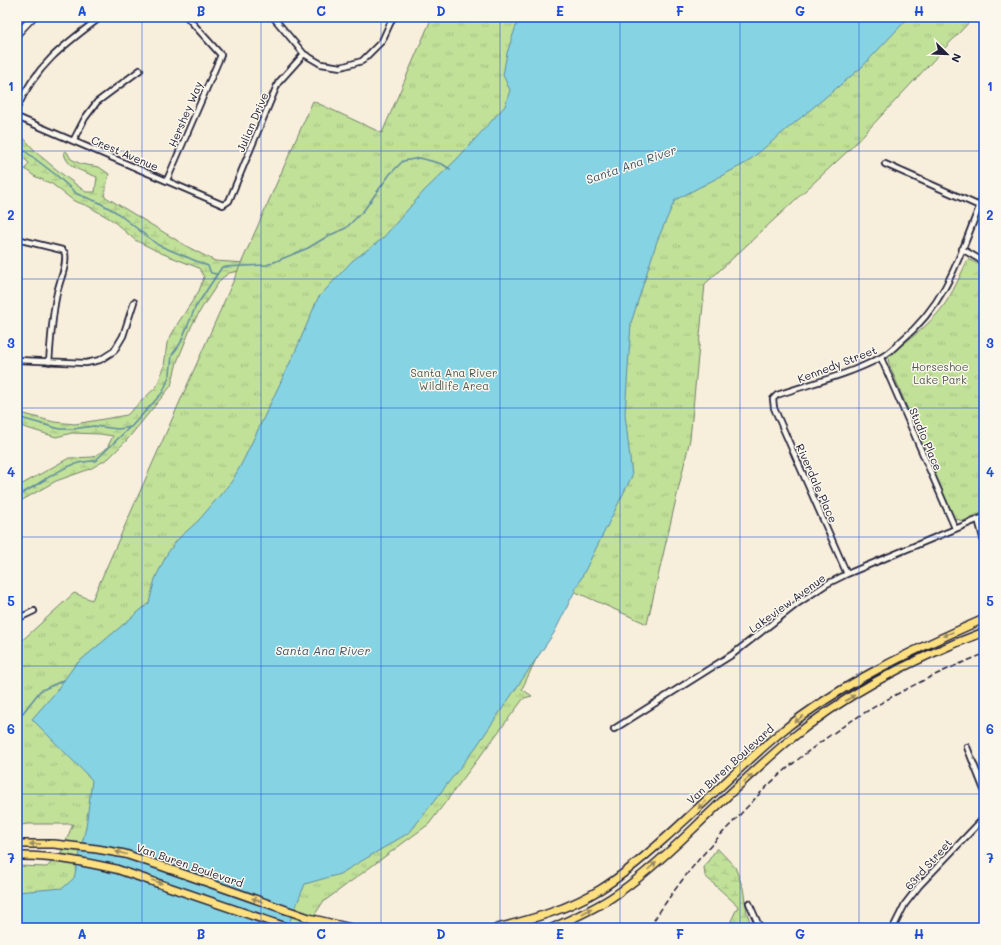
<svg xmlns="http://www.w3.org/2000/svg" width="1001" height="945" font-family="Mali,sans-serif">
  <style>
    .wetland { fill: url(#wetland-marsh); stroke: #72816a }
    .park { fill: url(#park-tufts); stroke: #72816a }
    .water { fill: #86d3e4; stroke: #5e8ca0 }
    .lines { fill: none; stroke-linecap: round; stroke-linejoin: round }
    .stream { stroke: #5e8ca0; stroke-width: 1.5 }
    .street-casing { stroke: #22223b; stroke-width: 8 }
    .secondary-casing { stroke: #22223b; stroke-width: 9 }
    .primary-casing { stroke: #22223b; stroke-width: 10 }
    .street { stroke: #fbf7ec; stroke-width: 4.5 }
    .secondary { stroke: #fbf7ec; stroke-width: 6 }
    .primary { stroke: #fde080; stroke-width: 7 }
    .rail { stroke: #22223b; stroke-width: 1.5; stroke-dasharray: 6 3; stroke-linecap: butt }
    .oneway { fill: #9a8a61 }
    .grid { fill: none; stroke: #1d4ed8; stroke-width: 1; stroke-opacity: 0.55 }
    .labels { text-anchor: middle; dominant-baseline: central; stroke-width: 3; stroke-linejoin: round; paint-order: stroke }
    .street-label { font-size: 11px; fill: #22223b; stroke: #fbf7ec }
    .park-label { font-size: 11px; fill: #525b57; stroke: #fbf7ec }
    .water-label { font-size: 12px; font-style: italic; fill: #40576e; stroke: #fbf7ec }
    .neatline { fill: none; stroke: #1d4ed8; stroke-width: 1.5 }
    .grid-label { font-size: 13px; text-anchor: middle; font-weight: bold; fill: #1d4ed8 }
  </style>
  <defs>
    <pattern id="wetland-marsh" width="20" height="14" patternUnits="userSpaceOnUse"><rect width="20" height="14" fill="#c1e098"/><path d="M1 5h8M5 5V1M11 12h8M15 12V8" fill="none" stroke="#a6c084"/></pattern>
    <pattern id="park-tufts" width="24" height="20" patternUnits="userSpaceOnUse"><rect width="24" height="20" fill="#c1e098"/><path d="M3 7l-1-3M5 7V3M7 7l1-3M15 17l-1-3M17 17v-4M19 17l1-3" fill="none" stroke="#a6c084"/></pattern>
  </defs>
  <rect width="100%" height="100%" fill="#f8eedc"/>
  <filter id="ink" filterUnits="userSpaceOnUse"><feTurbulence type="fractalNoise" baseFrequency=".025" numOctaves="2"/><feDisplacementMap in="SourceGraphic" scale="8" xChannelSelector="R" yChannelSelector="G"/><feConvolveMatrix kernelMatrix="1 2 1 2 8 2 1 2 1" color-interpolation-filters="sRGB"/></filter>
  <g filter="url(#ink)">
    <path class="wetland" d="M17,133l3,1 18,20 24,20 24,18h9l2,-15c-14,-6 -32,-9 -33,-26l3,1 4,7 10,5 18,3 10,7 -5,22 84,51 27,14 46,3 -13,5 -19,4 -8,6 -18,27 -11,19 -15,37 -6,24 -45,55 -17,17 -19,11 -34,12 -39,22v-16l52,-29 24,-1 14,-9 6,-12 -13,-2 -28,-1 -16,4 -39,-12v-13l37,10 21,2 52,-9 30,-29 7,-19 3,-24 11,-20 21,-32 5,-14 -5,-9 -38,-15 -26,-13 -23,-20 -24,-14 -14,-5 -22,-17 -18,-8 -9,-7 4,-6 -12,-10z
      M717,848l18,19 8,21 4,25 5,15h-21v-7l7,-15 -33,-30 -1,-9z"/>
    <path class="park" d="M432,17h542l-124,132 -145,135 -15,155 -43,185 -78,-35 -47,100 10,7 -8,2 -95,126 -106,78 -17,26h-289v-62l30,1 14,-15 12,-28h-46l-10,2v-181l57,-52 18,7 221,-499 69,32z
      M968,259l16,8v245l-21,9 -10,-3 -64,-154 -1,-6 3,-5c18,-13 37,-27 51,-45 11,-15 18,-32 26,-49z"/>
    <path class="water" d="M519,17h390l-47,50 -116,96 -71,37 -18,41 -26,82 -6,91 7,62 -78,157 -78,114 -66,85 -70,42 -35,10 -18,44h-270v-36l46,-4 11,-10 12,-51 6,-47 -60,-61 22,-25 21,-29 74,-62 6,-24 12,-25 10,-14 22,-20 33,-39 11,-20 53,-111 22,-52 34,-37 30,-22 42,-48 33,-32 48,-53 5,-16 -7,-15 4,-22z"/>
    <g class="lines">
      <path class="stream" d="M17,145l39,30 21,19 21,8 18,10 42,33 50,21 3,7 6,1
        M17,417l43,12h12l22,-3 24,3 13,-2 32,-35 7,-18 2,-19 8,-11 15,-36 27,-41 45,-2 41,-17 20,-12 18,-8 18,-18 26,-36 13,-13 17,-3 22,6 8,5
        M17,496c25,-12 49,-36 78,-35l35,-34
        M17,717l5,-3 18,-23 24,-11"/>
      <defs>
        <path id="street" d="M273,17l31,37 17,10 20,3 21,-6 20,-20 11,-24
          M17,108c19,-43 48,-64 84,-91
          M17,117l206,88 6,-4 49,-118 26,-29
          M73,141l12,-23 12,-16 43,-32
          M885,164l99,44
          M167,180l54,-125 -34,-38
          M17,239l45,11 3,3c2,14 -5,26 -8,40 -5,22 -6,46 -8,69
          M962,249l22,13
          M881,358l74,170
          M17,360l69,3 14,-3 14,-9 9,-15 11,-34
          M978,519l6,23
          M847,574l-73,-166 -1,-9 4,-4c35,-12 71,-20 103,-37 8,-4 15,-11 21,-17 49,-41 60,-91 83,-146
          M17,619l17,-8
          M614,729l119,-75 64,-50 30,-20 20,-10 137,-57
          M967,747l17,43
          M749,903l11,25
          M893,928l12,-24 14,-18 61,-64 4,-3"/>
        <path id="secondary" d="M17,34l16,-17"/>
        <path id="primary" d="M17,844h37l43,5 28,5 33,11 151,53 42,10
          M17,856c33,-1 67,6 99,13l173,59
          M497,928c36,-9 72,-19 104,-39 22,-14 42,-31 62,-49 40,-35 77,-74 118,-108 61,-49 132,-82 203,-113
          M552,928c20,-9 40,-18 59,-30 29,-19 56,-44 81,-68 31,-30 62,-60 95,-88 58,-48 127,-84 197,-110"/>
      </defs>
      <use href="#street" class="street-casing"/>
      <use href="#secondary" class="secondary-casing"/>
      <use href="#primary" class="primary-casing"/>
      <use href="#street" class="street"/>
      <use href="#secondary" class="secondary"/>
      <use href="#primary" class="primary"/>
      <path class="rail" d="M649,928c25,-40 54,-76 87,-109 15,-16 30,-33 47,-47 59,-51 129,-90 201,-118"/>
    </g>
    <defs><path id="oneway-solid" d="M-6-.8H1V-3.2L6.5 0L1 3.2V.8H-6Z"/></defs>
    <g class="oneway">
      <use href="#oneway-solid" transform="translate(948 634) rotate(157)"/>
      <use href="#oneway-solid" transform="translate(850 698) rotate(-33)"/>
      <use href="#oneway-solid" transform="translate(799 719) rotate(143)"/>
      <use href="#oneway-solid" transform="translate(748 778) rotate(-42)"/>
      <use href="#oneway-solid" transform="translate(702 805) rotate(137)"/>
      <use href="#oneway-solid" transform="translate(35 844) rotate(179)"/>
      <use href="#oneway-solid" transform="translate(121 853) rotate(-166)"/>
      <use href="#oneway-solid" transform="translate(652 866) rotate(-42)"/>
      <use href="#oneway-solid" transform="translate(157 882) rotate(19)"/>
      <use href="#oneway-solid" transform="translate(257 900) rotate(-160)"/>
      <use href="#oneway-solid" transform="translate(587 911) rotate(-30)"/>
    </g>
  </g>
  <path class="grid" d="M142,17v911M261,17v911M381,17v911M500,17v911M620,17v911M740,17v911M859,17v911M17,151h967M17,279h967M17,408h967M17,537h967M17,666h967M17,794h967"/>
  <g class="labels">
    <g class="street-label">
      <text transform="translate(185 114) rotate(-67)">Hershey Way</text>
      <text transform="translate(252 122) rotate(-67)">Julian Drive</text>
      <text transform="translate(125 153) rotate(23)">Crest Avenue</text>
      <text transform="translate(837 364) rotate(-21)">Kennedy Street</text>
      <text transform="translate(926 439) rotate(67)">Studio Place</text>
      <text transform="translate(817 483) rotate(66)">Riverdale Place</text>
      <text transform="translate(787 603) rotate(-36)">Lakeview Avenue</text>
      <text transform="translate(730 764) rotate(-42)">Van Buren Boulevard</text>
      <text transform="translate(928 864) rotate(-48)">63rd Street</text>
      <text transform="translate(190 865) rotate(19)">Van Buren Boulevard</text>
    </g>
    <g class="park-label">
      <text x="940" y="366">Horseshoe<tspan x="940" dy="13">Lake Park</tspan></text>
      <text x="454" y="372">Santa Ana River<tspan x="454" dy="13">Wildlife Area</tspan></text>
    </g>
    <g class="water-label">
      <text transform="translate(631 164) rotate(-19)">Santa Ana River</text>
      <text x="323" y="650">Santa Ana River</text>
    </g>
  </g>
  <rect width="1001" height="945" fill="none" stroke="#fbf7ec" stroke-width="44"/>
  <g transform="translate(947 54) rotate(113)" stroke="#fbf7ec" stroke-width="3" paint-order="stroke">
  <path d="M0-3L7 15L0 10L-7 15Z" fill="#22223b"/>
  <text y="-6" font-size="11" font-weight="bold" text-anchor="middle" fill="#22223b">N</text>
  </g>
  <rect x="22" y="22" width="957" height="901" class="neatline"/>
  <g class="grid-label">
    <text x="82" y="16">A</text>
    <text x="201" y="16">B</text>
    <text x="321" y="16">C</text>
    <text x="441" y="16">D</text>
    <text x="560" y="16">E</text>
    <text x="680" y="16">F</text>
    <text x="800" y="16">G</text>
    <text x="919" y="16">H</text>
    <text x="11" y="91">1</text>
    <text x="990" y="91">1</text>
    <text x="11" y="220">2</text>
    <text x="990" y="220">2</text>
    <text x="11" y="348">3</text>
    <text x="990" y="348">3</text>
    <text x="11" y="477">4</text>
    <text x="990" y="477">4</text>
    <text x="11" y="606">5</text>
    <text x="990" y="606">5</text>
    <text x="11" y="734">6</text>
    <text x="990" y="734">6</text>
    <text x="11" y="863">7</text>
    <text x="990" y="863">7</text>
    <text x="82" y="939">A</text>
    <text x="201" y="939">B</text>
    <text x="321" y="939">C</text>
    <text x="441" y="939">D</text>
    <text x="560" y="939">E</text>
    <text x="680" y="939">F</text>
    <text x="800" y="939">G</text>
    <text x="919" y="939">H</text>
  </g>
</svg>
